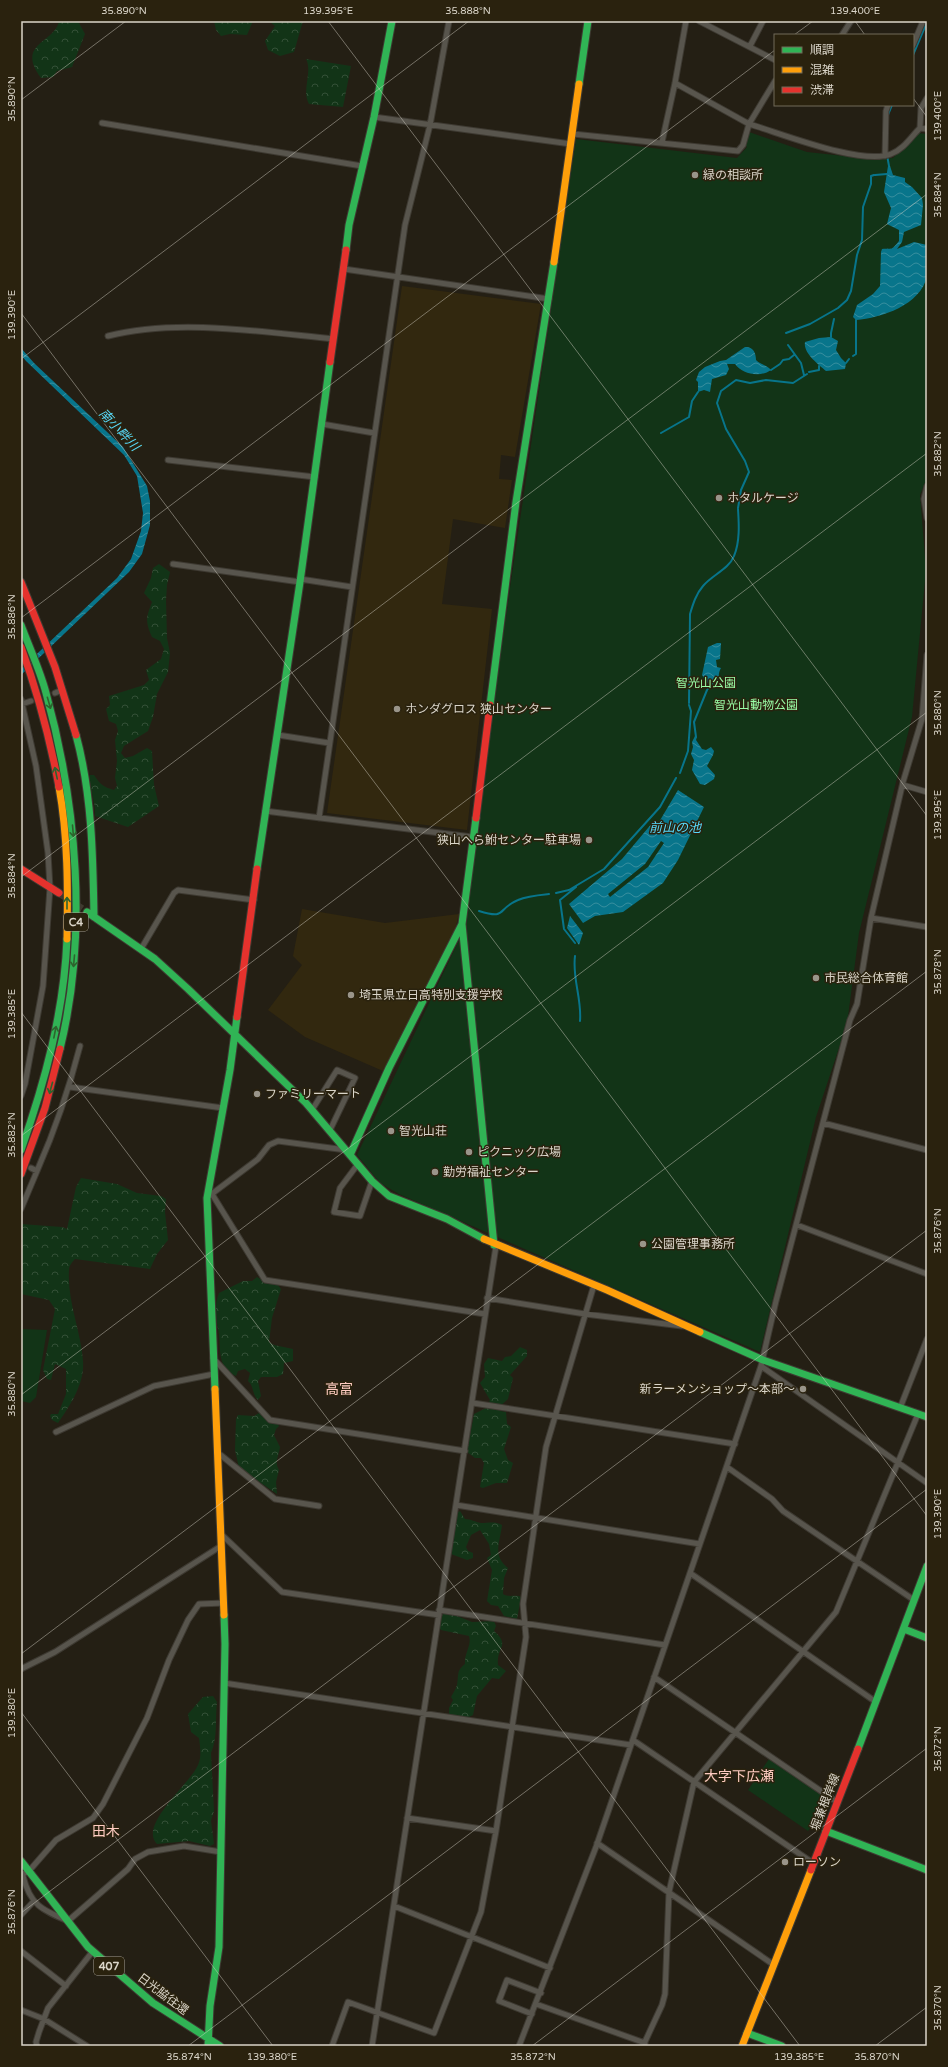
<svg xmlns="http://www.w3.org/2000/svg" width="948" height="2067" font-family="'Varela Round','Noto Sans JP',sans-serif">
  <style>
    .built { fill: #32280f }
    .forest { fill: url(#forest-crowns) }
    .green { fill: #123417 }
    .water { fill: url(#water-waves); fill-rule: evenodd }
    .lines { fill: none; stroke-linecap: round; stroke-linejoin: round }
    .stream { stroke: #08758b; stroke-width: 2 }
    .secondary-tunnel { stroke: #3f3a2f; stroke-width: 7; stroke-dasharray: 7 3.5; stroke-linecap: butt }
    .street-casing { stroke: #3e3a32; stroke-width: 7 }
    .fast-casing { stroke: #3e3a32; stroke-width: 9 }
    .slow-casing { stroke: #3e3a32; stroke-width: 9 }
    .jam-casing { stroke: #3e3a32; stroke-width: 9 }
    .street { stroke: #58554d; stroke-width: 5 }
    .fast { stroke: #30b455; stroke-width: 7 }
    .slow { stroke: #ff9f0a; stroke-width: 7 }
    .jam { stroke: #e5322d; stroke-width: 7 }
    .oneway { stroke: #2d642e }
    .ticks { fill: none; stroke: #dad5c9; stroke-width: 1; stroke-opacity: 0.45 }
    .poi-dot { fill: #9a958a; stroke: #2a220e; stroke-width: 1.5 }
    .labels { text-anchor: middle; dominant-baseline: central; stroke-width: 3; stroke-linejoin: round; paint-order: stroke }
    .shield { fill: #2a220e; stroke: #a59f91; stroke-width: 1 }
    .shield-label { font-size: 11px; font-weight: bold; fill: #dad5c9 }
    .poi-label { font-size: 12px; fill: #dad5c9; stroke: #2a220e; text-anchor: start }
    .park-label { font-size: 12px; fill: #99fda6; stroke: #2a220e }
    .street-label { font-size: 12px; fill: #dad5c9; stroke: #2a220e }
    .water-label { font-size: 13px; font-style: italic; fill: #57d9fb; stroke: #2a220e }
    .quarter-label { font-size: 14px; fill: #fecbc1; stroke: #2a220e }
    .neatline { fill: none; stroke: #dad5c9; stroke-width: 1.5 }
    .ticks-label { font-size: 10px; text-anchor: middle; fill: #dad5c9 }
  </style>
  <defs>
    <pattern id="forest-crowns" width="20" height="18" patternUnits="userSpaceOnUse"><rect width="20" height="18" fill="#123417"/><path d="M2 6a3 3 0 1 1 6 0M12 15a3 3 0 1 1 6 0" fill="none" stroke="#345037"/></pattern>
    <pattern id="water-waves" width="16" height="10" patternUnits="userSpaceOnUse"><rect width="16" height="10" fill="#08758b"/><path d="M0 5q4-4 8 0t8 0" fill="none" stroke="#378e9f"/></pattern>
  </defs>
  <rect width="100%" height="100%" fill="#241f14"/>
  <path class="built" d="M402,286l139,18 -26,153 -14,-2 -2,24 13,1 -7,48 -52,-9 -11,85 50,5 -25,221 -140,-17z
    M302,909l83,14 74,-9 -5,20 -71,137 -78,-34 -37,-27 34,-45 -9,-9z"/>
  <path class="forest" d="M59,21h19l7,13 -13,33 -15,4 -4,6 -12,1c-26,-35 14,-35 18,-57z
    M214,21h39l-6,14 -17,-1 -9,2 -5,-6z
    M269,21h34l-9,31 -14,4 -12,-6 -3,-9 10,-15z
    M306,59l45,7 -8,41 -34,-3c-8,-14 4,-31 -3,-45z
    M159,564l11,8 -3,13 -1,15 1,38 3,15 -2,19 -11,22 -4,23 -5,14 -24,15 -3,7 4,5 8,-2 14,-8 5,3 2,34 5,21 -31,21 -33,-11c1,-15 -6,-26 -5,-41h4c6,9 9,12 20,15l3,-4 -2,-8 2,-17 -2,-21 3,-9 -2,-7 -7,-3 -3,-12 4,-4 -1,-9 35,-11 5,-5 -3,-10 15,-11 3,-10 -4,-8 -8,-4c-7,-16 -6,-19 0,-35l-8,-9 7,-15 2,-10z
    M81,1178l36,6 20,9 24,3 5,3 -1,13 3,28 -11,14 -7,15 -75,-10c-3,3 -6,7 -6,11 -2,31 12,61 14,91 2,22 -13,45 -25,62l-6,-3 -2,-4 1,-2h7l8,-20v-25l-11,-5 -4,16 -4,-1 -4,-9 12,-61 -6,-9 -28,-6v-70l41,3 5,2 9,-42z
    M257,1277l8,5 12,2 4,5 -9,29 -3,24 5,3 19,4v12l-9,2 -1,11 -6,3h-16l-3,4 3,15 -3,4c-6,-6 -4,-14 -10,-19l2,-8 -5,-4 -7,2 -2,5c-21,-9 -14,-31 -18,-47 -2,-12 -4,-24 1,-36l24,-12h9z
    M520,1347l7,3v6l-17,19 3,3 -5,21 -10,9 2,3 6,1 1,12 4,3 -7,22 4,11 5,3 -6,20h-11l-13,5 -3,-1 4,-24 -3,-5h-6l-8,-6 7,-38 12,-6 4,-8 -10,-17 5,-6 -1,-13 4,-6 14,3 3,-4 6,-1z
    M259,1413l12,10h6l2,3 -3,3 -2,6 6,12c-1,9 -6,14 -1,23l-3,12 1,12 -38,-26 -4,-18 1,-31 2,-4 16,1z
    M460,1511l5,8c6,0 10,3 16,4 8,0 14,-2 21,2 -2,18 -10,30 6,43l-4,10 -1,16c6,4 12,0 18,3l-4,22 -13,-3 -6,-10 -7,-1 -4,-4 5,-31 -5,-12 4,-3 -2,-11 -9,-14 -9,5 -5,12 2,4 5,2v5l-6,2 -16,-6 6,-41z
    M443,1613l14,3 15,6 22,-1 2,5 -2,5c17,15 2,16 4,34l8,6 -7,8 -7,-1 -15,18 -4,19 -6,3 -18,-4v-6l4,-8 -2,-3c2,-4 5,-8 6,-12 2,-10 -1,-14 8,-21 -1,-11 7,-18 4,-28l-28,-6 -2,-3z
    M213,1696l4,6c-2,17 1,35 -6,51l3,58 -3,10 3,23 -4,2 -21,-5 -32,3c-19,-19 33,-60 41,-79 4,-8 2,-19 1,-27l-8,-6 -3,-18 15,-17z"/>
  <path class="green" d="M749,132l58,20 65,7 21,-1 24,-25 10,1v344l-7,17 6,75 -14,147 -53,216 -12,91 -31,93 -56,235 -361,-158 -19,-11 -23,-28 101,-213 118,-803 161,19 10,-11 -3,-2z
    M21,1329l26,1 -11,67 -6,6 -9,-2z
    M769,1759l60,41 -21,31 -60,-41z"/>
  <path class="water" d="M888,166h2l3,9 12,3v4l7,5 10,11 1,7 -2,20 -17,7 -2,10 -5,7 17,-7 13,3c0,10 2,22 0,31 -6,29 -46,42 -71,44l-3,-3 4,-12 16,-11 7,-8 1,-34 1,-3c11,-1 9,2 17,-8v-11l-12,-6 4,-16 -7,-16z
    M831,337l7,4 -2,9 5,8 5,5 -1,6 -19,2c-8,-7 -23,-18 -21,-29l14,-4z
    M745,347c8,-1 11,6 11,13 5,5 11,5 15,10 -11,8 -29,4 -36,-6h-8l2,5 -3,6 -14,4 -2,13 -6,-2 -6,2v-10l-2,-2 3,-8 6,-5 15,-6 6,-1z
    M21,348l13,15 89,84 24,39 3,15v24l-8,29 -13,18 -108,103v-6l96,-91 14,-19 10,-28 2,-18 -6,-37 -13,-21 -98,-94 -5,-6z
    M717,643h4l-1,16 -4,1 1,7 4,1c-5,9 2,10 -11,18l-8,-11 6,-28z
    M695,736l2,1 -1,3 6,9 4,1 5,-3 3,4 -1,4 -6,11 8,9 -1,4 -9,6 -5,-1 -8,-14 2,-10 -3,-6 2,-7 -1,-5z
    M678,790l26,17 -26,53 -15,23 -40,29 -28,4 -12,7 -14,-19 53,-45 31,-37h6zM661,841l3,2 -16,24 -38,30 -2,-3 37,-30z
    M570,916l13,17 -4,12 -12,-17z"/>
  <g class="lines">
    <path class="stream" d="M913,55l14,-33
      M888,115l4,-10
      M887,155l2,11
      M875,175l12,-1
      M786,333l24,-9 28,-16 9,-8 4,-9 6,-36 5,-15 1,-33 8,-23v-8l3,-1
      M831,333l3,-14
      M831,337v-4
      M788,345l13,18 3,12
      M853,356l3,-2v-34
      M846,363l3,-4
      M771,370l9,-6 3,-4 6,-1 5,-4
      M809,372l10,-2v-4
      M661,433l28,-16 3,-16 6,-9
      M738,508l3,-18 8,-18 -4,-11 -19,-32 -9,-26 4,-12 15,-11 14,3 16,-3 27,3 14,-9
      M708,689l1,-3
      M689,703l1,-89c3,-10 6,-20 13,-28 9,-11 26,-17 31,-30 6,-14 5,-32 4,-47
      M696,737l-2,-15 13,-32
      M680,773l8,-22 3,-40 -2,-6
      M556,893l13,-3 35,-21 56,-62 16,-29
      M479,911c29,9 17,-2 39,-11 9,-4 21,-5 31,-6
      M575,943l-11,-14 -4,-29 16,-13
      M575,956c-3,22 7,43 5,65"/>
    <path class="secondary-tunnel" d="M59,893l28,19"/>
    <defs>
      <path id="street" d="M699,21l76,39
        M842,35l9,-14
        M913,45l10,-24
        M750,46l13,-25
        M675,83l74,41 26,-43
        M374,117l197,27
        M102,123l260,43
        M920,128l1,-20 6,-10
        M573,134l165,17 5,-6 6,-21c31,9 113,42 142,30 12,-4 20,-17 29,-26l7,1
        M662,142l13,-59 11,-62
        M885,156l1,-45 2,-6
        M344,269l205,30
        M108,336c69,-18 155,-4 225,3
        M322,424l52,9
        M168,460l147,17
        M927,486l-3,13 3,19
        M173,564l127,18
        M300,579l52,8
        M55,693l7,-3
        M21,699l15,67 12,87 2,35 -7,98 -18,98 -4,12
        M22,704l9,-3
        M278,735l51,8
        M903,785l24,7
        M265,811l207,26
        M319,818l86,-593 25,-100 19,-104
        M871,918l56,9
        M141,949l33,-56 4,-3 76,10
        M70,1087l153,21
        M312,1110l25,-40 18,8 -25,52
        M823,1123l104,27
        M358,1164l-18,24 -6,24 26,4 12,-35
        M31,1168l6,3c18,-41 32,-82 43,-125
        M212,1194l53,86 220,34
        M209,1196l49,-37 11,-14 9,-4 68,9
        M21,1209l16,-38
        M797,1225l130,49
        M487,1298l98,16 97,12
        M213,1358l57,62 195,31
        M761,1366l166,117
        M473,1403l262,41
        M900,1408l27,-69
        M56,1432l98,-46 60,-12
        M217,1452l58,47 44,7
        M727,1467l45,32 11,12 131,89
        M456,1505l244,39
        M221,1534l61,58 157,23
        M690,1573l186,129
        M439,1610l226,35
        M21,1669l34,-17 166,-106
        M654,1677l183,125
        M224,1683l407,62
        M633,1740l180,123
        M407,1818l89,13
        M597,1843l177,122
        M21,1875l8,-4 27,-31 37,-22 10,-14 44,-86 22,-58 19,-40 11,-16 25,-1
        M23,1876c7,29 19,34 45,45l60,-52 7,-10 13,-7 36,-6 37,6
        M394,1906l156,62
        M21,1915l12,-13
        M21,1951l45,35
        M536,2004l109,39
        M21,2010l23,9 43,27
        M532,2014l-33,-13 8,-21 34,13
        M37,2046l-1,-4 3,-10 9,-24 45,-57
        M332,2046l16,-44 86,31 47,-121 15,-81 30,-194 -3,-33 23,-157 48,-162
        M372,2046l124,-800
        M519,2046l77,-199 165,-481 15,-65 74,-281 7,-16 14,-86 32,-136 19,-63 5,-64
        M643,2046l19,-41 3,-11 4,-102 25,-110 142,-170 82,-198"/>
      <path id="fast" d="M579,84l9,-63
        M346,250l3,-25 25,-108 18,-96
        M21,625c8,22 19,45 25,68 31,112 42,242 14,356
        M490,705l26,-203 38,-240
        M76,735c16,59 17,121 18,182
        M257,869l43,-287 30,-220
        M87,912l68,47 33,30 118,114 66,78 17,15 58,23 37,20
        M462,924l32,321
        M21,1150c24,-68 43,-138 46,-211
        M350,1155l39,-87 73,-144 14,-106
        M700,1332l63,28 164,57
        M215,1389l-8,-191 23,-128 7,-53
        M904,1629l23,9
        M858,1749l69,-183
        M826,1831l101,39
        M21,1861l67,86 65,56 67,43
        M747,2033l35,13
        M208,2046l2,-40 9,-59 6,-303 -1,-29"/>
      <path id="slow" d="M554,262l25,-178
        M59,787c9,50 9,102 8,152
        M484,1239l123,51 93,42
        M215,1389l9,226
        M742,2046l69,-176"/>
      <path id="jam" d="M330,362l16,-112
        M21,582l34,85 21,68
        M21,647c17,46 29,92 38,140
        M476,818l14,-113
        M21,869l38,24
        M237,1017l20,-148
        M21,1174l24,-66 15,-59
        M811,1870l47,-121"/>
    </defs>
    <use href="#street" class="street-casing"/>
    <use href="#fast" class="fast-casing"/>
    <use href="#slow" class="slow-casing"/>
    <use href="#jam" class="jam-casing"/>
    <use href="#street" class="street"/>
    <use href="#fast" class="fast"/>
    <use href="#slow" class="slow"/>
    <use href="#jam" class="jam"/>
  </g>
  <defs><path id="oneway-shaft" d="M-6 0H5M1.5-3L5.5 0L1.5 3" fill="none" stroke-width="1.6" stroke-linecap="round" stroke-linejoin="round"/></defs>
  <g class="oneway">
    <use href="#oneway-shaft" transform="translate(49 703) rotate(74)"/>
    <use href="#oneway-shaft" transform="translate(56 773) rotate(-102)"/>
    <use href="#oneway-shaft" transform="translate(73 831) rotate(85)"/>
    <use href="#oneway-shaft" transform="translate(67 903) rotate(-90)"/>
    <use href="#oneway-shaft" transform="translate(74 961) rotate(95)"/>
    <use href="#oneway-shaft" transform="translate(55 1032) rotate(-79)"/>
    <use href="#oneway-shaft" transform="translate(51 1088) rotate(105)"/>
  </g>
  <path class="ticks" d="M328,21l599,795M855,21l10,14M794,35l19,-14M913,98l14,19M21,100l105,-79M21,313l906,1203M21,359l448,-338M21,618l754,-568M21,877l906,-683M21,1012l779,1034M21,1136l906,-683M21,1395l906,-683M21,1654l906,-683M21,1712l252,334M21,1913l906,-683M188,2046l739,-557M532,2046l395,-298M875,2046l52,-39"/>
  <g class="poi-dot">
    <circle cx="695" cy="175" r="4"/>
    <circle cx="719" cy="498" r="4"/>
    <circle cx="397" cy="709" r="4"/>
    <circle cx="589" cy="840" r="4"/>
    <circle cx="816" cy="978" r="4"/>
    <circle cx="351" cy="995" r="4"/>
    <circle cx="257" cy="1094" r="4"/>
    <circle cx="391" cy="1131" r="4"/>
    <circle cx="469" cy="1152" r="4"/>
    <circle cx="435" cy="1172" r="4"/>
    <circle cx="643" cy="1244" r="4"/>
    <circle cx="803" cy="1389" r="4"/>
    <circle cx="785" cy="1862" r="4"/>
  </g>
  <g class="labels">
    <g class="shield">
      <rect x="64" y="913" width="24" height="18" rx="3"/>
      <rect x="94" y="1957" width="30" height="18" rx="3"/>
    </g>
    <g class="shield-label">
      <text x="76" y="922">C4</text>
      <text x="109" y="1966">407</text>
    </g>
    <g class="poi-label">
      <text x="703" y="175">緑の相談所</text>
      <text x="727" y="498">ホタルケージ</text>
      <text x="405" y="709">ホンダグロス 狭山センター</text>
      <text x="581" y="840" text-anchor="end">狭山へら鮒センター駐車場</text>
      <text x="824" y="978">市民総合体育館</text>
      <text x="359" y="995">埼玉県立日高特別支援学校</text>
      <text x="265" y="1094">ファミリーマート</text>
      <text x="399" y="1131">智光山荘</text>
      <text x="477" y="1152">ピクニック広場</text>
      <text x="443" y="1172">勤労福祉センター</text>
      <text x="651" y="1244">公園管理事務所</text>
      <text x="795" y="1389" text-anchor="end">新ラーメンショップ～本部～</text>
      <text x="793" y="1862">ローソン</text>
    </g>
    <g class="park-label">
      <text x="706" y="683">智光山公園</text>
      <text x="756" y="705">智光山動物公園</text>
    </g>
    <g class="street-label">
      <text transform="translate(825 1802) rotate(-69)">堀兼根岸線</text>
      <text transform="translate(163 1994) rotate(37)">日光脇往還</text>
    </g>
    <g class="water-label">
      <text transform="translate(119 430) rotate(47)">南小畔川</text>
      <text x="675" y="828">前山の池</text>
    </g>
    <g class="quarter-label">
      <text x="339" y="1389">高富</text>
      <text x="739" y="1776">大字下広瀬</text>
      <text x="106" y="1831">田木</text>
    </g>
  </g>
  <rect width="948" height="2067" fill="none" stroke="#2a220e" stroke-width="44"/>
  <rect x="774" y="34" width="140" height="72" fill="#2a220e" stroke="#706a59"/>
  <rect x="782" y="47" width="20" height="6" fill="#30b455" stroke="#706a59"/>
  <text x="810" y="54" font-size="12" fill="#dad5c9">順調</text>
  <rect x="782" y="67" width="20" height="6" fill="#ff9f0a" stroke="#706a59"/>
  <text x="810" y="74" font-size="12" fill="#dad5c9">混雑</text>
  <rect x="782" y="87" width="20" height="6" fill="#e5322d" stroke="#706a59"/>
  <text x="810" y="94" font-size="12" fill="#dad5c9">渋滞</text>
  <rect x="22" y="22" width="904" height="2023" class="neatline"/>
  <g class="ticks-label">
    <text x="124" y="14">35.890°N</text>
    <text x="328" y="14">139.395°E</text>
    <text x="468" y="14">35.888°N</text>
    <text x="855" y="14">139.400°E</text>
    <text transform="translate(11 99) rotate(-90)" y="4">35.890°N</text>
    <text transform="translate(937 116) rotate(-90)" y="4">139.400°E</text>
    <text transform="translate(937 195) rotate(-90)" y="4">35.884°N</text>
    <text transform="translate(11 315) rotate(-90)" y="4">139.390°E</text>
    <text transform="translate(937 454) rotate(-90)" y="4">35.882°N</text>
    <text transform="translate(11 617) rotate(-90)" y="4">35.886°N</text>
    <text transform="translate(937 713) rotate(-90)" y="4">35.880°N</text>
    <text transform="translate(937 815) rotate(-90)" y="4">139.395°E</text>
    <text transform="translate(11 876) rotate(-90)" y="4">35.884°N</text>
    <text transform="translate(937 972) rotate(-90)" y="4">35.878°N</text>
    <text transform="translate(11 1014) rotate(-90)" y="4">139.385°E</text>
    <text transform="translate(11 1135) rotate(-90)" y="4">35.882°N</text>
    <text transform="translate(937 1231) rotate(-90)" y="4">35.876°N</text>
    <text transform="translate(11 1394) rotate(-90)" y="4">35.880°N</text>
    <text transform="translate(937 1514) rotate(-90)" y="4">139.390°E</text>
    <text transform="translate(11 1713) rotate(-90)" y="4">139.380°E</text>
    <text transform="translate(937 1749) rotate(-90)" y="4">35.872°N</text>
    <text transform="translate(11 1912) rotate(-90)" y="4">35.876°N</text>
    <text transform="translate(937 2008) rotate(-90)" y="4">35.870°N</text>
    <text x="189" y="2060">35.874°N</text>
    <text x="272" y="2060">139.380°E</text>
    <text x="533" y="2060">35.872°N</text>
    <text x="799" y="2060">139.385°E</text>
    <text x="877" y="2060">35.870°N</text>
  </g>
</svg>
